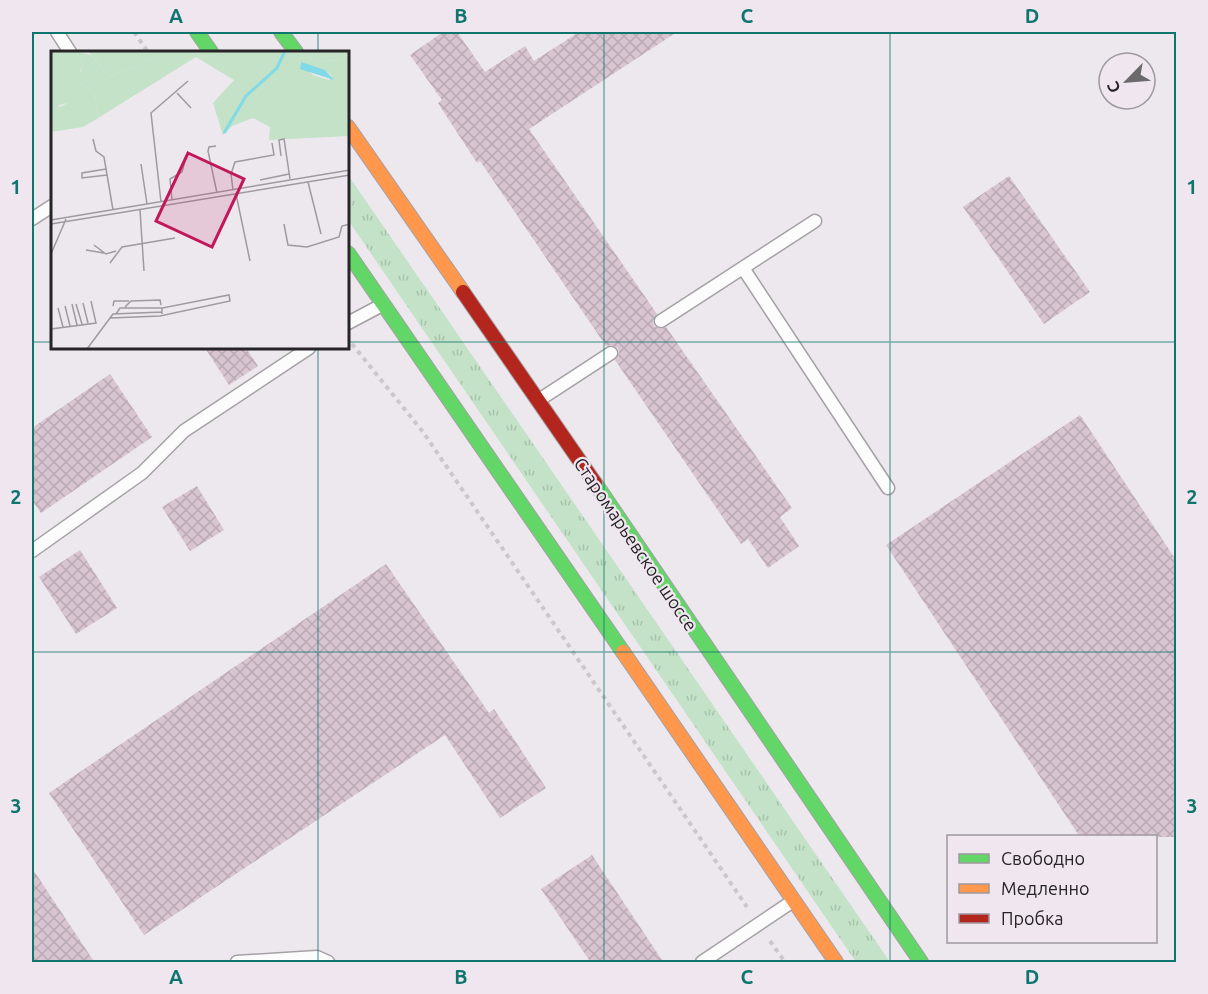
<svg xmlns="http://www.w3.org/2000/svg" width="1208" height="994" font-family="Ubuntu,sans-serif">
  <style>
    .grass { fill: url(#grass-tufts) }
    .building { fill: url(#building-cross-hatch) }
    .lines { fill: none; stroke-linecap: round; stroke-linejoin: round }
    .lane-casing { stroke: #a4a1a5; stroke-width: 15 }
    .fast-casing { stroke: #a4a1a5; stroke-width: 16 }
    .slow-casing { stroke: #a4a1a5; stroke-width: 16 }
    .jam-casing { stroke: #a4a1a5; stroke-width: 16 }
    .path { stroke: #cac8ca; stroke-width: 4; stroke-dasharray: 4.5 4.5; stroke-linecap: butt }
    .lane { stroke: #fcfcfc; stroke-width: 12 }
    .fast { stroke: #63d668; stroke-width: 14 }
    .slow { stroke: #ff974d; stroke-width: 14 }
    .jam { stroke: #b3261e; stroke-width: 14 }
    .grid { fill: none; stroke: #0f766e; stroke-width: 1.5; stroke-opacity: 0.55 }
    .labels { text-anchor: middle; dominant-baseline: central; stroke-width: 4.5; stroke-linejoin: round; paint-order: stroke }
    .street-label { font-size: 18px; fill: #272428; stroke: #efe6f0 }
    .inset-river { fill: none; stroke: #81dae7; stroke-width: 3 }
    .inset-road { fill: none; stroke: #9e9a9f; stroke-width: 1.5 }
    .view { fill: #c2185b; fill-opacity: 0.15; stroke: #c2185b; stroke-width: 3 }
    .inset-edge { fill: none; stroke: #272428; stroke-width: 3 }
    .neatline { fill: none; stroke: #0f766e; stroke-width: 2 }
    .grid-label { font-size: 20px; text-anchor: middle; font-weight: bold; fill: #0f766e }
  </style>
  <defs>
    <pattern id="grass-tufts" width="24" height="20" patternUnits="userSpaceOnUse" patternTransform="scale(1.5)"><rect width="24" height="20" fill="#c3e2c7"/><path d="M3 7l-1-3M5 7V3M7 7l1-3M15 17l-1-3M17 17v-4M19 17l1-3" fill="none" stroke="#a8c2ab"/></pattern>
    <pattern id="building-cross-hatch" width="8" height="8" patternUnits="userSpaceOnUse" patternTransform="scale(1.5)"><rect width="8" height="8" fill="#d8c5d1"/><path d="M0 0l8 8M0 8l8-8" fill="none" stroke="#b9a9b3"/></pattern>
  </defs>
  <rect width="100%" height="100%" fill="#ede8ee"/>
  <path class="grass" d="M348,175l542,787h-34l-508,-742z"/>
  <path class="building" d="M443,32h14l28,40 40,-26 9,15 45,-29h98l-148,97 128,185 -4,7 1,5 7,3 5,-2 126,181 -12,9 19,29 -31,22 -20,-29 -7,5 -126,-184 4,-7 -1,-5 -7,-3 -5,1 -126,-185 -3,2 -39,-60 4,-3 -32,-45z
    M1009,176l81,116 -46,32 -81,-117z
    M205,348h41l12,18 -29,19z
    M110,374l42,63 -111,76 -9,-13v-72z
    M1080,415l96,145v277h-96l-194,-292z
    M197,486l27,44 -34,21 -28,-44z
    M80,550l37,58 -41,26 -37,-57z
    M386,564l103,149 5,-4 52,79 -46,30 -55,-83 -301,200 -95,-142z
    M592,855l72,108h-73l-50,-74z
    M32,868l63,95h-63z"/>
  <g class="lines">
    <defs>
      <path id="lane" d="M57,32l13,20
        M32,219l20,-13
        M743,268l145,220
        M661,321l154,-100
        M348,323l34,-18
        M539,400l72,-47
        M32,551l110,-78 42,-42 125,-83
        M237,962l80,-5 11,5
        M702,962l91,-61"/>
      <path id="fast" d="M197,32l14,20
        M281,32l15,20
        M348,253l275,399
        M595,483l326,479"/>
      <path id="slow" d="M348,127l115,165
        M623,652l213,310"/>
      <path id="jam" d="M463,292l132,191"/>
    </defs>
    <use href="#lane" class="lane-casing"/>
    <use href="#fast" class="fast-casing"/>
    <use href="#slow" class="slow-casing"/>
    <use href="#jam" class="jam-casing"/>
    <path class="path" d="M134,32l14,20
      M352,344l71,88 324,475
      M770,941l15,21"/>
    <use href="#lane" class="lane"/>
    <use href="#fast" class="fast"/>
    <use href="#slow" class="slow"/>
    <use href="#jam" class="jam"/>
  </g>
  <path class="grid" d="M318,32v20M604,32v930M890,32v930M32,342h20M348,342h828M318,348v614M32,652h1144"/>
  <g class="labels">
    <g class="street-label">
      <text transform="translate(636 544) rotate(56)">Старомарьевское шоссе</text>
    </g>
  </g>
  <g transform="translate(51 51)">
    <rect width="298" height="298" fill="#ede8ee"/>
    <path d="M0,0h24l8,13 -15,39 -9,2 -2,18 -6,2zM110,0h141l14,11 33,-3v77l-80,4 1,-13 -17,-9 -21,8 -9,9 -10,-32 21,-23 -38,-23 -98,61 -3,-26 -13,-8 9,-7v-22l18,22 45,-19zM249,12l25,7 6,5 -2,5 -16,-5z" fill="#c3e2c7" fill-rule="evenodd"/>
    <path d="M24,0l16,4v22l-9,7 13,8 3,26 -15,9 -32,5v-7l6,-2 -4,-13 15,-7 -4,-20h8l9,-12 2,-7z" fill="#c3e2c7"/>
    <path d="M37,0h73l-7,7 -45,19zM251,0h47v8l-33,3z" fill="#c3e2c7"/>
    <path d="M250,11l24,8 9,10 -34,-11z" fill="#81dae7"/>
    <path class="inset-river" d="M173,82l22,-37 31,-28 8,-17"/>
    <path class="inset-road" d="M126,42l14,15M42,88l3,12 8,6 9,53M165,95l-7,1 -1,4 9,42M230,105l-2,-16 5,-1 6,40M90,113l6,40M55,118l-24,4v5l25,-3M209,129l29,-6M257,131l13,52M182,139l-2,-16 4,-12 39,-7 -2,-12M185,143l14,67M121,149l-2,-21 12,-7 3,-11M110,151l-10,-89 37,-32M89,159l4,61M0,169l299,-50M0,173l299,-49M233,173l4,21 19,2 32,-10 3,-11 8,-2M43,194l12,9 10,-3M35,199l18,3M0,203l15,-35M59,212l12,-16 53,-9M32,252l5,20M21,253l5,21M25,253l6,20M14,255l5,20M62,255l1,-5h15M74,256l6,-6 29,-1 1,5M7,257l5,19M65,263l4,-6h42M59,267l3,-4 49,-2M0,278l45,-6 -5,-22M36,298l23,-31 50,-2 70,-15 -1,-6 -67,13v6"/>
    <path class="view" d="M137,102l56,26 -32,68 -56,-26z"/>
    <rect width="298" height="298" class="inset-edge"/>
  </g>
  <rect width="1208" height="994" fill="none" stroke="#efe6f0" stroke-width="66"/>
  <rect x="947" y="835" width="210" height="108" fill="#efe6f0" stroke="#9f98a0" stroke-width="1.5"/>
  <rect x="959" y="854" width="30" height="9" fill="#63d668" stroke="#9f98a0" stroke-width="1.5"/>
  <text x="1001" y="865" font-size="18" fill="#272428">Свободно</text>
  <rect x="959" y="884" width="30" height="9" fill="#ff974d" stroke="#9f98a0" stroke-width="1.5"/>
  <text x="1001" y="895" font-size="18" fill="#272428">Медленно</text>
  <rect x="959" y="914" width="30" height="9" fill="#b3261e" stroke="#9f98a0" stroke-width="1.5"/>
  <text x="1001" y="925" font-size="18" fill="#272428">Пробка</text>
  <g transform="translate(1127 81) rotate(245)"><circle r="28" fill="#efe6f0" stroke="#9f98a0" stroke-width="1.5"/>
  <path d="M0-4.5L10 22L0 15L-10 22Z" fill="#6c696d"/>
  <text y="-9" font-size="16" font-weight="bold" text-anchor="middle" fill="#272428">С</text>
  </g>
  <rect x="33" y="33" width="1142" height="928" class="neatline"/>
  <g class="grid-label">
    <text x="176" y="23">A</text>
    <text x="461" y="23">B</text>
    <text x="747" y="23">C</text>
    <text x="1032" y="23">D</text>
    <text x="16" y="194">1</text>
    <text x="1192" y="194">1</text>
    <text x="16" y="504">2</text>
    <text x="1192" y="504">2</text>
    <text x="16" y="813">3</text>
    <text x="1192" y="813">3</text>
    <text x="176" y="984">A</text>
    <text x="461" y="984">B</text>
    <text x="747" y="984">C</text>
    <text x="1032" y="984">D</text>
  </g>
</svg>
